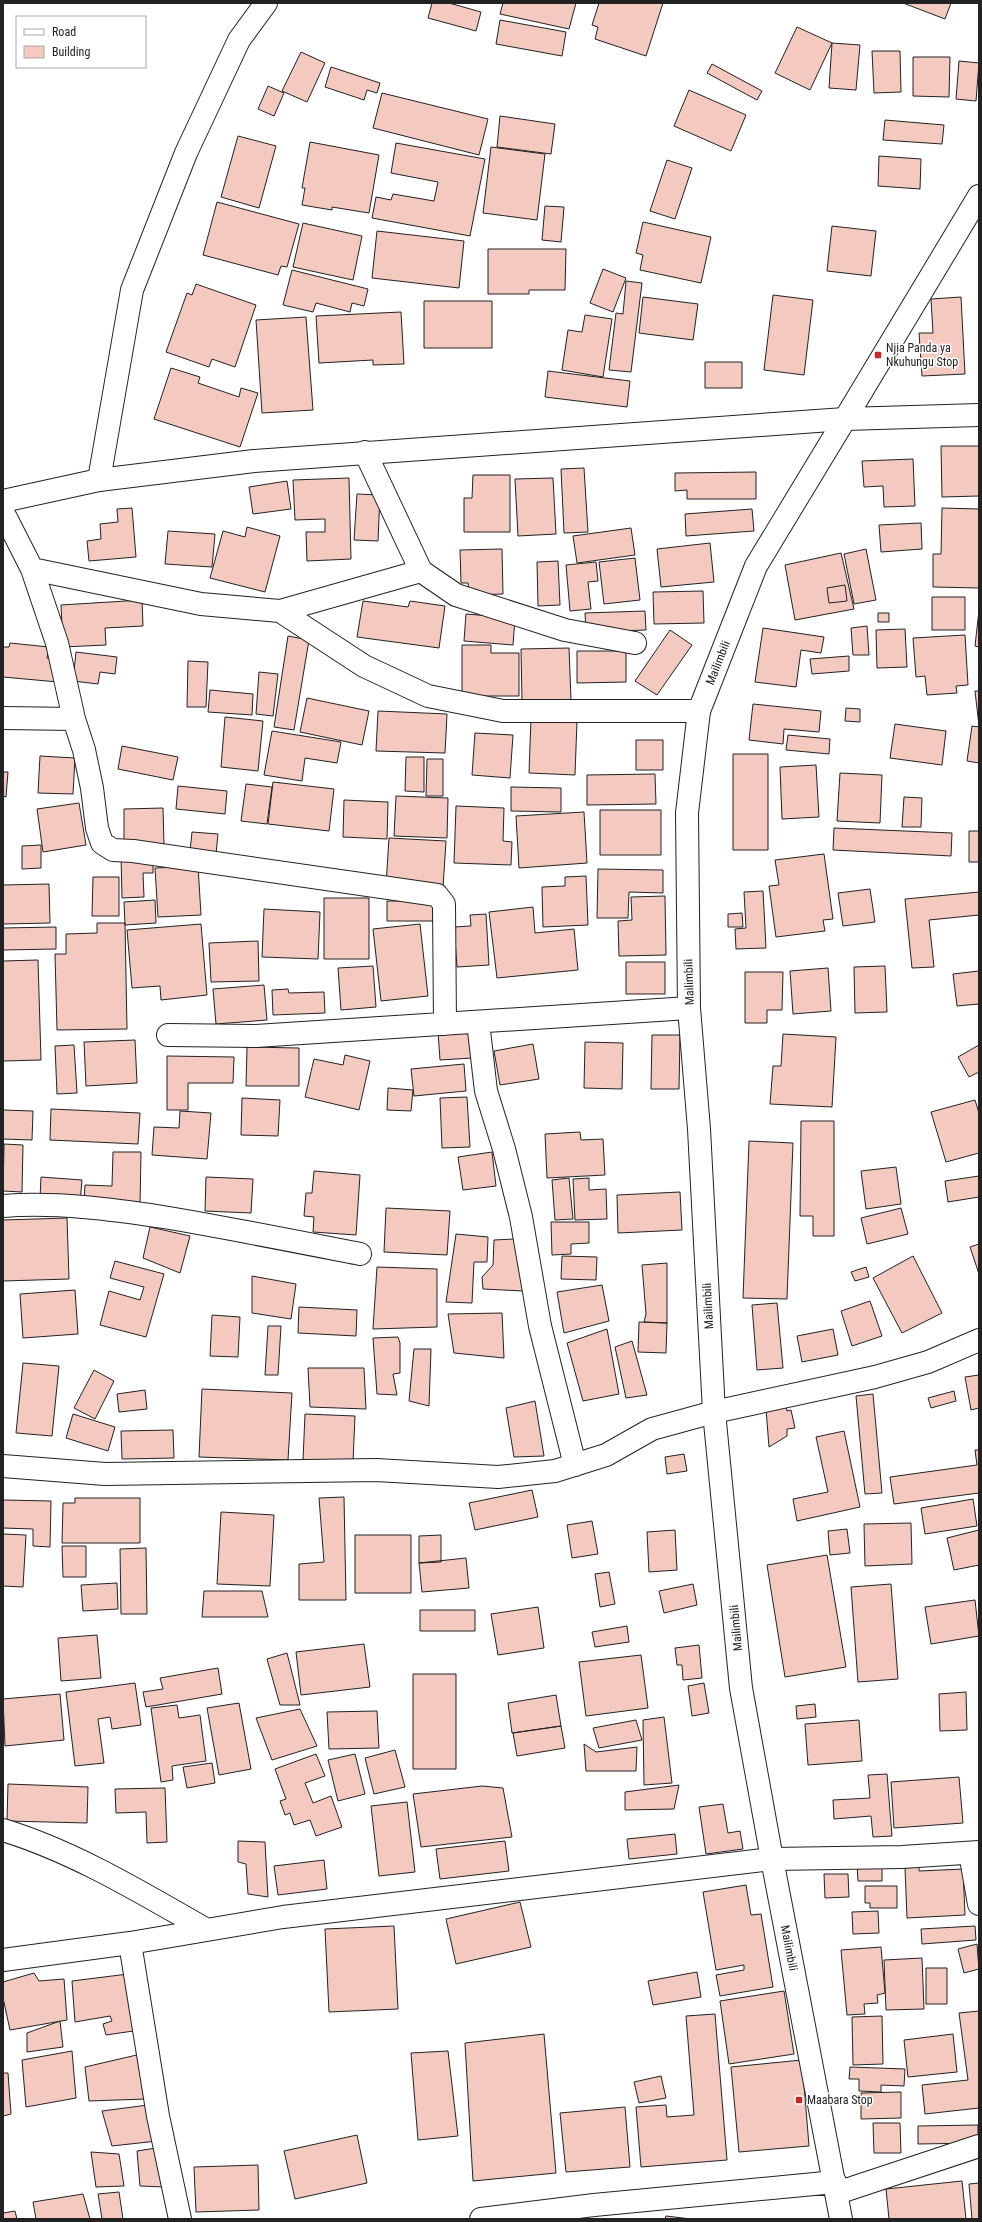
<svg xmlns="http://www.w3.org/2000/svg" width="982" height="2222" font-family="'Roboto Condensed',sans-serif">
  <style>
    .building { fill: #f3c9c0; stroke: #222 }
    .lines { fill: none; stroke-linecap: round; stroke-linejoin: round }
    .minor-casing { stroke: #222; stroke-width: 24 }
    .tertiary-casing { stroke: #222; stroke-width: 24 }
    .minor { stroke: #fff; stroke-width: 22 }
    .tertiary { stroke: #fff; stroke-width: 22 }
    .poi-dot { fill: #c62828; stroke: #fff; stroke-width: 1.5 }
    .labels { text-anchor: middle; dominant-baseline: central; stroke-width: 3; stroke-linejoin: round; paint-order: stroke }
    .poi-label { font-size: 12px; fill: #222; stroke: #fff; text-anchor: start }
    .street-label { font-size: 12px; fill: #222; stroke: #fff }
  </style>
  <rect width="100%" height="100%" fill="#fff"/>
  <path class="building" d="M432,3h17l32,9 -5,19 -48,-13z
    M503,3h73l-7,26 -69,-15z
    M599,3h64l-17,53 -51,-17 3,-12 -6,-2z
    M903,3h48l-6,16z
    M500,20l66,12 -4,24 -66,-12z
    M797,27l35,16 -22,47 -35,-17z
    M832,43l28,2 -4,45 -27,-2z
    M872,51h28l1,41 -27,1z
    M301,52l24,11 -18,39 -25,-11z
    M913,57h37l-1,40 -36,-1z
    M959,61l20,2 -3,38 -20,-2z
    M712,64l50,27 -5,9 -50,-27z
    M331,67l49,16 -3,10 -10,-3 -3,10 -39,-13z
    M268,86l16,7 -10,23 -16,-7z
    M689,90l57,25 -15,36 -57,-25z
    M382,93l106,26 -9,36 -106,-27z
    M500,116l55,8 -4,30 -54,-7z
    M885,120l59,5 -2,19 -59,-4z
    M238,136l38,10 -17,62 -38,-11z
    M310,142l69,13 -10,58 -37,-6v3l-30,-5 3,-17h-3z
    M396,143l89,16 -15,77 -98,-18 4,-21 15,3 2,-6 41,7 4,-19 -47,-9z
    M491,147l54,7 -8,66 -54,-7z
    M879,156l42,3 -1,30 -42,-3z
    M667,160l25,8 -17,51 -25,-8z
    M217,202l82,22 -12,43 -6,-1 -3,9 -75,-20z
    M545,206l19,1 -3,35 -19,-2z
    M643,222l68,15 -10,46 -61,-13 3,-15 -7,-2z
    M303,223l59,13 -9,44 -60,-13z
    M832,226l44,5 -5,45 -44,-5z
    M377,231l87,10 -5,47 -87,-10z
    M488,249h78l-1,41h-36v4h-41z
    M603,269l23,9 -13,34 -23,-9z
    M292,270l76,19 -4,17 -12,-3 -2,9 -34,-9 -3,9 -30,-7z
    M626,281l16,2 -11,89 -22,-2 7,-57 7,1z
    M196,284l60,21 -21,62 -23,-8 -3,8 -43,-15 21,-59 5,2z
    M773,295l40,5 -9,75 -40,-5z
    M643,297l55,7 -5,36 -54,-7z
    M961,297l4,77 -43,2 -3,-43h14l-2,-34z
    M424,301h68v47h-68z
    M401,312l3,52 -31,1v-5l-54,3 -3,-47z
    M585,315l27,4 -9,58 -41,-7 6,-40 14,2z
    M306,317l7,93 -51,3 -6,-93z
    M705,362h37v26h-37z
    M171,368l29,9 -2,6 41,14 2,-9 17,5 -18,54 -86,-28z
    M548,371l82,10 -3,26 -82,-10z
    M941,446h38v50l-37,1z
    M913,459l2,47 -31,1 -1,-21 -19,1 -2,-26z
    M584,468l4,64 -24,1 -3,-64z
    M756,472v27h-69v-9l-12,1v-18z
    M473,475h37v57h-46v-34h8z
    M349,478l2,81 -44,2 -1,-29h19v-13l-30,1 -2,-40z
    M553,478l3,56 -38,2 -3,-57z
    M287,481l4,28 -38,5 -4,-27z
    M357,494l23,1 -2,46 -24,-1z
    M132,508l4,49 -47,4 -2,-20 14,-2 -1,-15 18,-2 -1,-13z
    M942,508l37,1v79l-46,-1v-33h8z
    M752,509l2,22 -68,5 -1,-22z
    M921,523l1,26 -41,3 -2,-27z
    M247,527l33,9 -15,56 -55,-14 13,-47 22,6z
    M631,528l4,27 -58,8 -4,-27z
    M168,531l47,3 -3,33 -47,-3z
    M710,543l4,39 -53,5 -4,-38z
    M502,549l1,45 -34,1 -1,-12h-7l-1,-33z
    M866,549l10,51 -22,4 -10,-50z
    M841,553l13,56 -59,11 -10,-55z
    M635,558l5,42 -36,4 -5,-42z
    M558,561l2,44 -22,1 -1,-44z
    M596,562l2,19 -10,1 3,27 -21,2 -4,-46z
    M845,585l2,16 -18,2 -2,-15z
    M703,591l1,32 -50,1 -1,-32z
    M932,597h33v33h-33z
    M142,600l1,26 -38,2 1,17 -43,2 -2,-42z
    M363,601l45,6 2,-6 35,5 -6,42 -82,-11z
    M979,610v37l-4,-1z
    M645,611l1,19 -60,2 -1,-19z
    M878,613h11v9h-11z
    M466,614l49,4 -2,27 -49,-4z
    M867,626l2,29h-16l-2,-27z
    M763,628l61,9 -3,16 -20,-3 -5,37 -41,-5z
    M905,629l2,38 -30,1 -1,-38z
    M670,630l22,15 -35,50 -22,-14z
    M965,635l3,50 -12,1 1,7 -30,2 -2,-19 -9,1 -3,-39z
    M288,636l21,4 -15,90 -20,-3z
    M10,643l39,4 -2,11 13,1 -2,23 -55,-5v-30h6z
    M462,645h29v8h28v43h-57z
    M569,648l2,52 -49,1 -1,-52z
    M577,651h49v31l-49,1z
    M76,652l41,5 -2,17 -15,-2 -2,12 -25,-3z
    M849,656v15l-37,3 -2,-15z
    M188,661l20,1 -2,45h-19z
    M259,672l19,2 -5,42 -17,-2z
    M210,690l43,4 -1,21 -44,-3z
    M975,691h4v35z
    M307,698l62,13 -7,34 -62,-13z
    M753,704l68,7 -2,21 -35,-3 -1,15 -34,-4z
    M846,708l14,1v13l-15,-1z
    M378,711l69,3 -2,39 -69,-2z
    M225,717l38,4 -5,50 -37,-4z
    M531,719l46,2 -2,54 -46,-2z
    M895,724l51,7 -4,34 -52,-7z
    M972,726l7,1v36l-12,-2z
    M272,731l69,11 -4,21 -32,-5 -3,23 -38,-6z
    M475,733l38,2 -3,43 -38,-3z
    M788,735l42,4 -1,15 -43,-4z
    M636,740h27v30h-27z
    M122,746l56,11 -5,23 -55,-11z
    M733,754h35v96h-35z
    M40,756l35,2 -2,36 -35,-1z
    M406,757h18v35l-19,-1z
    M427,759h16v37h-17z
    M816,765l3,52 -37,2 -2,-52z
    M3,772h5l-2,25 -3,-1z
    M840,773l42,2 -2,48 -43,-2z
    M655,774l1,30 -69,1v-30z
    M273,782l61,7 -5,42 -61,-7z
    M246,784l26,3 -5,37 -26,-3z
    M178,786l49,5 -2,23 -49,-5z
    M511,787l50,1v24l-50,-1z
    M396,796l52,2 -1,40 -53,-2z
    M904,797l18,1 -1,29h-19z
    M344,800l44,2 -1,37 -44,-2z
    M79,803l7,42 -43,7 -6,-43z
    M456,806l48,2 -1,33 9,1 -1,23 -57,-2z
    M163,808l1,38 -40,1v-38z
    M600,810h61v45h-61z
    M584,812l3,51 -68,5 -3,-52z
    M834,828l118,5 -1,23 -118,-6z
    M969,831h10v31h-10z
    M192,832l26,2 -2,20 -26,-3z
    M389,838l57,3 -3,47 -57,-3z
    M41,845v23l-19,1v-23z
    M824,854l9,65 -10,1 2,11 -49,6 -7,-51 10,-1 -4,-25z
    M121,855h32v18h-10l1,24 -22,1z
    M198,866l3,49 -43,2 -3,-49z
    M598,869l65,1v23l-34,-1 -1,26h-31z
    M586,876l2,49 -45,2 -1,-40 23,-1v-9z
    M93,877h26v39h-27z
    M49,884l1,39 -47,1v-39z
    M870,889l5,33 -32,4 -5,-33z
    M763,891l3,57 -30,1 -1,-20 11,-1 -2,-36z
    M979,892v23l-50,5 5,47 -22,1 -7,-69z
    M665,896l1,59 -47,1 -1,-35 14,-1 -1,-23z
    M324,898h45v61h-45z
    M155,900l1,23 -31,2 -1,-23z
    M387,901h46v20h-46z
    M533,907l2,26 39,-4 4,41 -81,8 -8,-66z
    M264,909l56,3 -2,47 -56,-2z
    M742,913l1,14h-15v-13z
    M486,914l3,51 -32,2 -3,-40 17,-1 -1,-11z
    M97,923h28l2,106 -70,1 -2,-76h11v-20l31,-1z
    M201,924l6,71 -46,5 -1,-14 -28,2 -5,-58z
    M420,924l8,72 -47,5 -8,-72z
    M56,927v22l-53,1v-22z
    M258,941l1,40 -48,1 -2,-39z
    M38,960l3,100 -38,1v-100z
    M626,962h39v32h-39z
    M373,966l3,41 -35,3 -3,-42z
    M885,966l2,46 -32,1 -1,-46z
    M828,968l3,43 -38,3 -3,-43z
    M979,971v33l-22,2 -4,-32z
    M745,972h38l-1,38h-15v13h-22z
    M264,985l3,35 -51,4 -3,-35z
    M288,989l1,4 35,-1 1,21 -52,2 -1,-25z
    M470,1030l2,28 -32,2 -2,-28z
    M783,1034l53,3 -4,70 -62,-3 3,-38h8z
    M652,1035h28l-1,54h-28z
    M135,1040l2,43 -51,3 -2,-44z
    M585,1042l38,1 -1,46 -38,-1z
    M533,1044l6,35 -39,6 -6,-34z
    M74,1045l3,48 -20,1 -2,-48z
    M979,1045v27l-10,5 -11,-20z
    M247,1047l52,1v38h-53z
    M345,1055l25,6 -11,49 -54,-13 9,-38 29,6z
    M167,1056l67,1 -1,26h-45v27h-21z
    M464,1064l2,27 -52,5 -3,-27z
    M388,1088l25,2 -2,21 -24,-1z
    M467,1097l3,50 -28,1 -2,-50z
    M242,1098l38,2 -2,36 -37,-1z
    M975,1100l4,13v40l-33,9 -15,-50z
    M51,1109l89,4 -2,31 -88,-4z
    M3,1110l30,1 -1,29 -29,-1z
    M180,1111l31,2 -4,46 -55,-4 2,-28 25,1z
    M801,1121h33v115h-21v-20h-13z
    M580,1132l1,8 22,-1 2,36 -58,3 -2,-44z
    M749,1141l44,2 -6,156 -44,-1z
    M4,1144l19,1 -1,47 -19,-1z
    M113,1152h28l-1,53 -56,-1 1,-19 27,1z
    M492,1152l4,34 -33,4 -5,-33z
    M896,1167l5,37 -35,5 -5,-38z
    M314,1171l46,4 -4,60 -43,-3 1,-15 -10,-1 2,-23h6z
    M979,1176v21l-31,5 -3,-21z
    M41,1177l41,3 -2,23 -40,-4z
    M206,1177l47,2 -2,34 -46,-2z
    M569,1178l4,41 -18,1 -3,-40z
    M589,1178v12l17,-1 1,30 -32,1 -2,-41z
    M680,1192l2,38 -64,3 -1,-38z
    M386,1208l64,3 -3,44 -63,-3z
    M901,1208l7,26 -41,10 -6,-26z
    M67,1218l2,61 -66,2v-61z
    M551,1222h38v21l-18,1v10l-19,1z
    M150,1227l40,9 -10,37 -37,-15z
    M456,1234l32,3 -1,25h-13l-2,41 -26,-1z
    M514,1239l9,52 -40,-2 -1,-12 11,-12 1,-25z
    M979,1244v30l-9,-27z
    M562,1256l35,1 -1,23 -35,-1z
    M913,1256l29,57 -40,20 -29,-55z
    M115,1261l49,13 -18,63 -46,-12 9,-34 31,9 4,-13 -34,-9z
    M667,1263v60l-23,-1 2,-8 -4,-49z
    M377,1267l60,2v58l-64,2z
    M866,1267l3,10 -14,4 -4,-9z
    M252,1276l44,8 -5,35 -39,-6z
    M602,1285l7,36 -45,12 -7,-41z
    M75,1290l3,44 -55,4 -3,-44z
    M870,1301l12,35 -30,10 -11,-35z
    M777,1303l6,65 -26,2 -5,-65z
    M299,1307l58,3 -1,26 -58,-3z
    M502,1313l2,45 -50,-5 -6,-39z
    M212,1315l28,2 -2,40 -28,-1z
    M639,1322l28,1 -1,30 -28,-1z
    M268,1326h13l-3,49h-13z
    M607,1329l12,65 -36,7 -16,-58z
    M833,1329l5,26 -36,7 -5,-26z
    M398,1337l2,6v30l-7,1 4,21 -20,-1 -4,-56z
    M632,1341l15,54 -21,3 -11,-51z
    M414,1349h17l-2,57 -20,-5z
    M23,1363l36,3 -7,70 -36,-3z
    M308,1368h56l2,41 -56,-2z
    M94,1370l20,11 -19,38 -21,-11z
    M979,1375v33l-8,2 -6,-33z
    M202,1389l90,4 -4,67 -89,-3z
    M145,1390l2,19 -28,3 -2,-18z
    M954,1391l2,10 -25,7 -3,-10z
    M873,1394l9,99 -17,1 -9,-98z
    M535,1401l9,55 -30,1 -8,-49z
    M786,1406l1,5 4,-1 4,18 -8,1v7l-18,11 -3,-38z
    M73,1414l42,13 -7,24 -42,-13z
    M305,1414l50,2 -2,46 -50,-2z
    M173,1430l1,28 -52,1 -1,-28z
    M844,1431l16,76 -63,14 -4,-22 35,-7 -12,-55z
    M975,1450h4v43l-85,11 -4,-27 87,-12z
    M684,1454l3,17 -20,3 -2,-17z
    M532,1490l6,27 -63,13 -6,-27z
    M344,1497l2,103h-47v-36l25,-2 -5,-64z
    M75,1498h65v45h-78l1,-40h12z
    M973,1499l4,27 -52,8 -4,-26z
    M3,1500l48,1 -1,46 -17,-1v-17l-30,-1z
    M221,1512l53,3 -4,71 -53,-2z
    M592,1521l6,33 -26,4 -5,-33z
    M911,1523l1,41 -47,2 -1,-42z
    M847,1529l3,24 -20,2 -2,-24z
    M675,1530l2,40 -28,2 -2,-40z
    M979,1530v35l-25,5 -7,-32z
    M3,1534l23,1 -3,52 -20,-1z
    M355,1535h56v58h-56z
    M441,1535v27l-22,1v-27z
    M62,1546h24v31h-23z
    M146,1548l1,66h-26l-1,-65z
    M827,1555l19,112 -61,10 -18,-112z
    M466,1558l3,30 -47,4 -3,-29z
    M609,1572l6,32 -15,3 -5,-33z
    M117,1583l1,26 -35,2 -2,-26z
    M693,1584l4,21 -33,8 -5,-22z
    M891,1584l7,95 -40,3 -7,-95z
    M204,1591h58l6,26h-66z
    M975,1600l4,36 -48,8 -6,-37z
    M538,1607l6,41 -46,7 -7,-41z
    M420,1610h55v21h-55z
    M627,1626l2,16 -34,5 -3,-15z
    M97,1635l4,43 -40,3 -3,-43z
    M364,1644l6,43 -69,8 -5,-43z
    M699,1645l3,33 -19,2 -1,-15h-5l-2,-17z
    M287,1653l13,52h-20l-13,-46z
    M641,1655l7,53 -62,8 -7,-54z
    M218,1668l4,26 -76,13 -3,-15 20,-3 -3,-11z
    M413,1674h43v95h-43z
    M135,1683l6,42 -29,4 -2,-12 -12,2 6,44 -29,3 -9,-74z
    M704,1683l5,30 -17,3 -4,-30z
    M966,1692l1,38 -27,1 -1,-37z
    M60,1694l4,46 -59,6 -2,-47z
    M556,1695l5,31 -49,7 -4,-30z
    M239,1703l12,66 -32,6 -12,-67z
    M815,1704l1,13 -19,2 -1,-13z
    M177,1705l2,13 21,-3 6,46 -34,5 1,14 -12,2 -10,-74z
    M300,1709l17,37 -45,14 -16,-42z
    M377,1711l2,37 -50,1 -2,-37z
    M664,1717l8,66 -28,2 -1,-65z
    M636,1720l6,20 -43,8 -6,-20z
    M859,1720l3,41 -54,4 -3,-41z
    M561,1726l4,22 -48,8 -4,-23z
    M584,1744l12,8 41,-5 -1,24h-50z
    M395,1750l10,37 -31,7 -9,-36z
    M316,1754l9,22 -20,7 8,20 18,-7 11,31 -26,9 -6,-16 -16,5 -4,-12 -5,2 -5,-14 6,-2 -11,-30z
    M355,1754l10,40 -27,7 -10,-41z
    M212,1763l3,20 -28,5 -4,-21z
    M887,1774l5,62 -19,1 -2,-21 -37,3 -1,-19 37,-2 -2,-23z
    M959,1777l4,46 -69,5 -3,-46z
    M8,1784l80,3 -1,36 -80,-2z
    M679,1785l-5,24 -49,1v-18z
    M482,1786l21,2 9,49 -91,10 -8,-53z
    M165,1788l2,54 -20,1 -1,-31 -30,1 -1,-24z
    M407,1802l8,70 -36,4 -8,-70z
    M723,1804l5,29 12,-2 3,18 -37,5 -7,-47z
    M675,1834l2,20 -48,5 -2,-20z
    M238,1841l27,1 3,55 -20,-3 -2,-30 -8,-2z
    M505,1841l4,30 -69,8 -4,-30z
    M324,1860l3,29 -49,6 -4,-29z
    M857,1864h25v17h-24z
    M919,1867v4l44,-2 2,46 -58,3 -2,-50z
    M824,1874h24l1,23 -24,1z
    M746,1885l5,30 10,-1 12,73 -53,9 -4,-21 28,-5v-5l-28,5 -13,-78z
    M865,1886h32v22h-27v-5h-5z
    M520,1902l11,45 -75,17 -10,-45z
    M878,1911l1,22 -26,1 -1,-22z
    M394,1926l4,83 -69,3 -4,-83z
    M975,1926l1,14 -54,4 -1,-15z
    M977,1944l2,25 -15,4 -6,-24z
    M881,1947l4,46 -8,2 1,8 -14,1 1,10 -18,1 -6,-65z
    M922,1958l2,51 -38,1 -2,-50z
    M926,1968h21v36h-21z
    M697,1972l4,25 -48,8 -5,-24z
    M34,1973l5,8 25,-2 3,41 -57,10 -7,-32v-16z
    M128,1974l12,56 -34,5 -3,-11 9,-3 -2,-5 -35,6 -3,-41z
    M784,1991l10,63 -65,10 -9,-63z
    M979,2011v97l-54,6 -3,-29 46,-5 -9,-67z
    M715,2014l12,146 -86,7 -5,-60 30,-2 1,12 27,-2 -8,-99z
    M882,2016l1,48 -30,1 -1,-48z
    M60,2021l3,26 -36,5v-19z
    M544,2034l12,139 -83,8 -8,-138z
    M953,2034l4,38 -49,5 -4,-37z
    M72,2051l4,47 -50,9 -4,-47z
    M448,2051l10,85 -40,4 -7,-87z
    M141,2054l5,45 -57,2 -4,-34z
    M802,2060l7,86 -70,6 -8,-85z
    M850,2067l55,2 -1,17 -23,-1v7l-22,-1v-12h-10z
    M3,2073h5l3,41 -8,2z
    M661,2076l5,22 -27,5 -5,-21z
    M901,2092v26l-40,1v-26z
    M148,2105l9,36 -45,5 -10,-35z
    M625,2107l5,60 -64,5 -6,-59z
    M873,2123h27l1,30h-27z
    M978,2125v18l-60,1v-18z
    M357,2135l10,48 -72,16 -11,-48z
    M156,2148l8,39 -24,-1 -3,-35z
    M91,2152l28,2 5,32 -28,1z
    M258,2165l1,45 -63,2 -2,-45z
    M962,2181l4,38h-77l-3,-30z
    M979,2183v36h-7l-3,-35z
    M119,2192l4,27h-21l-4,-25z
    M83,2194l7,25h-54l-3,-17z
    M15,2211l2,8h-14v-6z
    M666,2216l25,3h-26z"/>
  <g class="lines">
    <defs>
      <path id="minor" d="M845,419l134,-223
        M845,419l134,-4
        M365,452l56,119 35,24 109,35 70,13
        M99,480l33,-190 54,-137 53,-113 27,-37
        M3,512l29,57 25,74 17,76 10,31 8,38 5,40 5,15 11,7 20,1 304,44 7,9 1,120
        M32,569l169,35 79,7 141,-40
        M280,611l84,55 64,30 75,15h196
        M3,718l71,1
        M478,1022l8,69 18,58 17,68 19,109 35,139
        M168,1035l88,1 433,-28
        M3,1206c53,-4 108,3 160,11 66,11 131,24 197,37
        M3,1466l102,8 271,-4 122,7 57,-6 51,-16 46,-26 62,-17 161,-35 53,-15 51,-22
        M3,1830c72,22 139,63 204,100
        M970,1853l9,51
        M130,1943l28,173 22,103
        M3,1960l127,-17 153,-26 489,-58 130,-2 77,-5
        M837,2193l142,-47
        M481,2219l113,-14 241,-23"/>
      <g id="tertiary">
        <path d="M3,501l96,-21 155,-19 591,-42"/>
        <path id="s1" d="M841,2219l-69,-360 -31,-171 -27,-276 -15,-283 -10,-121 -2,-195 12,-102 57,-145 89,-147"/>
      </g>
    </defs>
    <use href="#minor" class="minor-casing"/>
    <use href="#tertiary" class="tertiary-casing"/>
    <use href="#minor" class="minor"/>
    <use href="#tertiary" class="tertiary"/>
  </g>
  <g class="poi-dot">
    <rect x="874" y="351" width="8" height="8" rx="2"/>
    <rect x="795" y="2096" width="8" height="8" rx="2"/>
  </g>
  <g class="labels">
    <g class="poi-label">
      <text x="886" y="348">Njia Panda ya<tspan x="886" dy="14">Nkuhungu Stop</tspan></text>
      <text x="807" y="2100">Maabara Stop</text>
    </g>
    <g class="street-label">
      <text stroke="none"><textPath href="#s1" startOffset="1572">Mailimbili</textPath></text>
      <text transform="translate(689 982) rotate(-92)">Mailimbili</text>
      <text transform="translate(708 1306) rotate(-93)">Mailimbili</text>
      <text transform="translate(736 1628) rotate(-95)">Mailimbili</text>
      <text transform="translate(789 1948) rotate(79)">Mailimbili</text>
    </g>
  </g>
  <rect width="982" height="2222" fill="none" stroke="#222222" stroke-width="8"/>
  <rect x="16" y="16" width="130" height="52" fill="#ffffff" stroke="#a7a7a7"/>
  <rect x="24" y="29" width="20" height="6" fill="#ffffff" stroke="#a7a7a7"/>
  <text x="52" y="36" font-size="12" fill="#222222">Road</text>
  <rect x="24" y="46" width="20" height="12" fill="#f3c9c0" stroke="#a7a7a7"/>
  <text x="52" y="56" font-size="12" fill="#222222">Building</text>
</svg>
